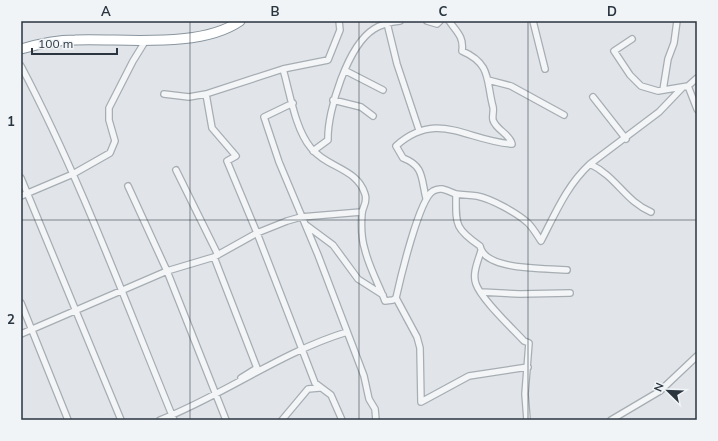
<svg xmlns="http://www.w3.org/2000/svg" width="718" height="441" font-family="Mulish,sans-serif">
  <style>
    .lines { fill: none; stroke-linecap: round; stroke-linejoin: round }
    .minor-casing { stroke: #a6adb3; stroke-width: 8 }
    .trunk-casing { stroke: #89959f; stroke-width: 11 }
    .minor { stroke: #f3f5f7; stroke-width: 5.5 }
    .trunk { stroke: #fff; stroke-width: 9 }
    .grid { fill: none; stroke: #2a3540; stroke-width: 1; stroke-opacity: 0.55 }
    .neatline { fill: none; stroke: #2a3540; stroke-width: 1.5 }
    .grid-label { font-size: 13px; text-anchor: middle; font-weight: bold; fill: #2a3540 }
  </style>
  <rect width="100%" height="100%" fill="#e1e5e9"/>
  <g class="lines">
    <defs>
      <path id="minor" d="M427,21l10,3 3,-3
        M533,21l12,48
        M387,23l10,41 22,66
        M632,39l-18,12 16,24 11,11 17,5 30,-5 9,-8
        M21,66c60,114 104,235 153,354
        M283,69c7,24 12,60 28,79 16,20 46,20 54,46 3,9 -3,13 -3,20 -1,11 0,26 3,36 4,17 14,35 20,51l8,-1 3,-2c4,-18 23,-99 37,-107 8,-5 14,0 23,3 7,1 14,1 21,2 15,3 40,17 51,27 5,5 9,12 13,18 14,-27 26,-56 49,-77 27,13 35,37 61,48
        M346,71l37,19
        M488,80l23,6 53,29
        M688,86l9,23
        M663,90l5,-31 6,-16 3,-22
        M164,94l25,3 17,-3 77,-25 45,-9 12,-30 -1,-9
        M206,94l6,34 24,28 -9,5 30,72 58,150 16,12 11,25
        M593,97l33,42
        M333,100l28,7 12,9
        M293,103l-29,14 15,45 39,93 46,121 5,23 6,10 1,11
        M313,151l15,-11c-1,-29 20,-95 46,-111 8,-5 17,-7 26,-8
        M590,164l69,-52 23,-24
        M176,170l42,85
        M21,178l100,242
        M128,186l39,85 59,149
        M456,194c0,30 -2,34 24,52 4,25 67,22 87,24
        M21,196l52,-22 37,-21 5,-12 -6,-21v-12l24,-47 13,-21
        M426,198c-5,-20 -2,-32 -23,-40l-7,-12c41,-37 71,-5 116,-2 -2,-10 -16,-14 -19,-24 -1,-4 1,-9 0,-13 -7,-26 -1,-43 -31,-56 2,-14 -5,-19 -13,-30
        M306,225l27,20 25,34 25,16
        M481,251c-3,10 -9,23 -5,33 5,15 36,44 48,57l5,2 -4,51 2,26
        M214,257l43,111 -16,10
        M481,292l39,2 50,-1
        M396,298l21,39 3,11 1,54 48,-26 59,-9
        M21,303l47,117
        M21,334l146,-63 47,-14 43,-24 30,-12 14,-4 60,-5
        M160,420c64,-25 121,-68 187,-88
        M282,420l26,-31 11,-1
        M611,420l49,-29 37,-35"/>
      <path id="trunk" d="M21,49c17,-5 36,-9 54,-9 48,-2 125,9 165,-19"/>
    </defs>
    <use href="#minor" class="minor-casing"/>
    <use href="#trunk" class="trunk-casing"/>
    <use href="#minor" class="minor"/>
    <use href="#trunk" class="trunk"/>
  </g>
  <path class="grid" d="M190,21v399M359,21v399M528,21v399M21,220h676"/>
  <rect width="718" height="441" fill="none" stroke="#f0f4f6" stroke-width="44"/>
  <g transform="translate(668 391) rotate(293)" stroke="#f0f4f6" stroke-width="3" paint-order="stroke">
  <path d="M0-3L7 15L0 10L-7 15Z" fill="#2a3540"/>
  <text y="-6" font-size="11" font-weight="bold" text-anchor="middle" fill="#2a3540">N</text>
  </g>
  <path d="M32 48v6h85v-6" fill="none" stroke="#2a3540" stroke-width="2"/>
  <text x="38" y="48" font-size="12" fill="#2a3540" stroke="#f0f4f6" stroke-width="3" paint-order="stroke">100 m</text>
  <rect x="22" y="22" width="674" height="397" class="neatline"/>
  <g class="grid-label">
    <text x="106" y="16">A</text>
    <text x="275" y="16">B</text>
    <text x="443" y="16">C</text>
    <text x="612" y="16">D</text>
    <text x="11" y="126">1</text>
    <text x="11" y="324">2</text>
  </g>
</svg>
